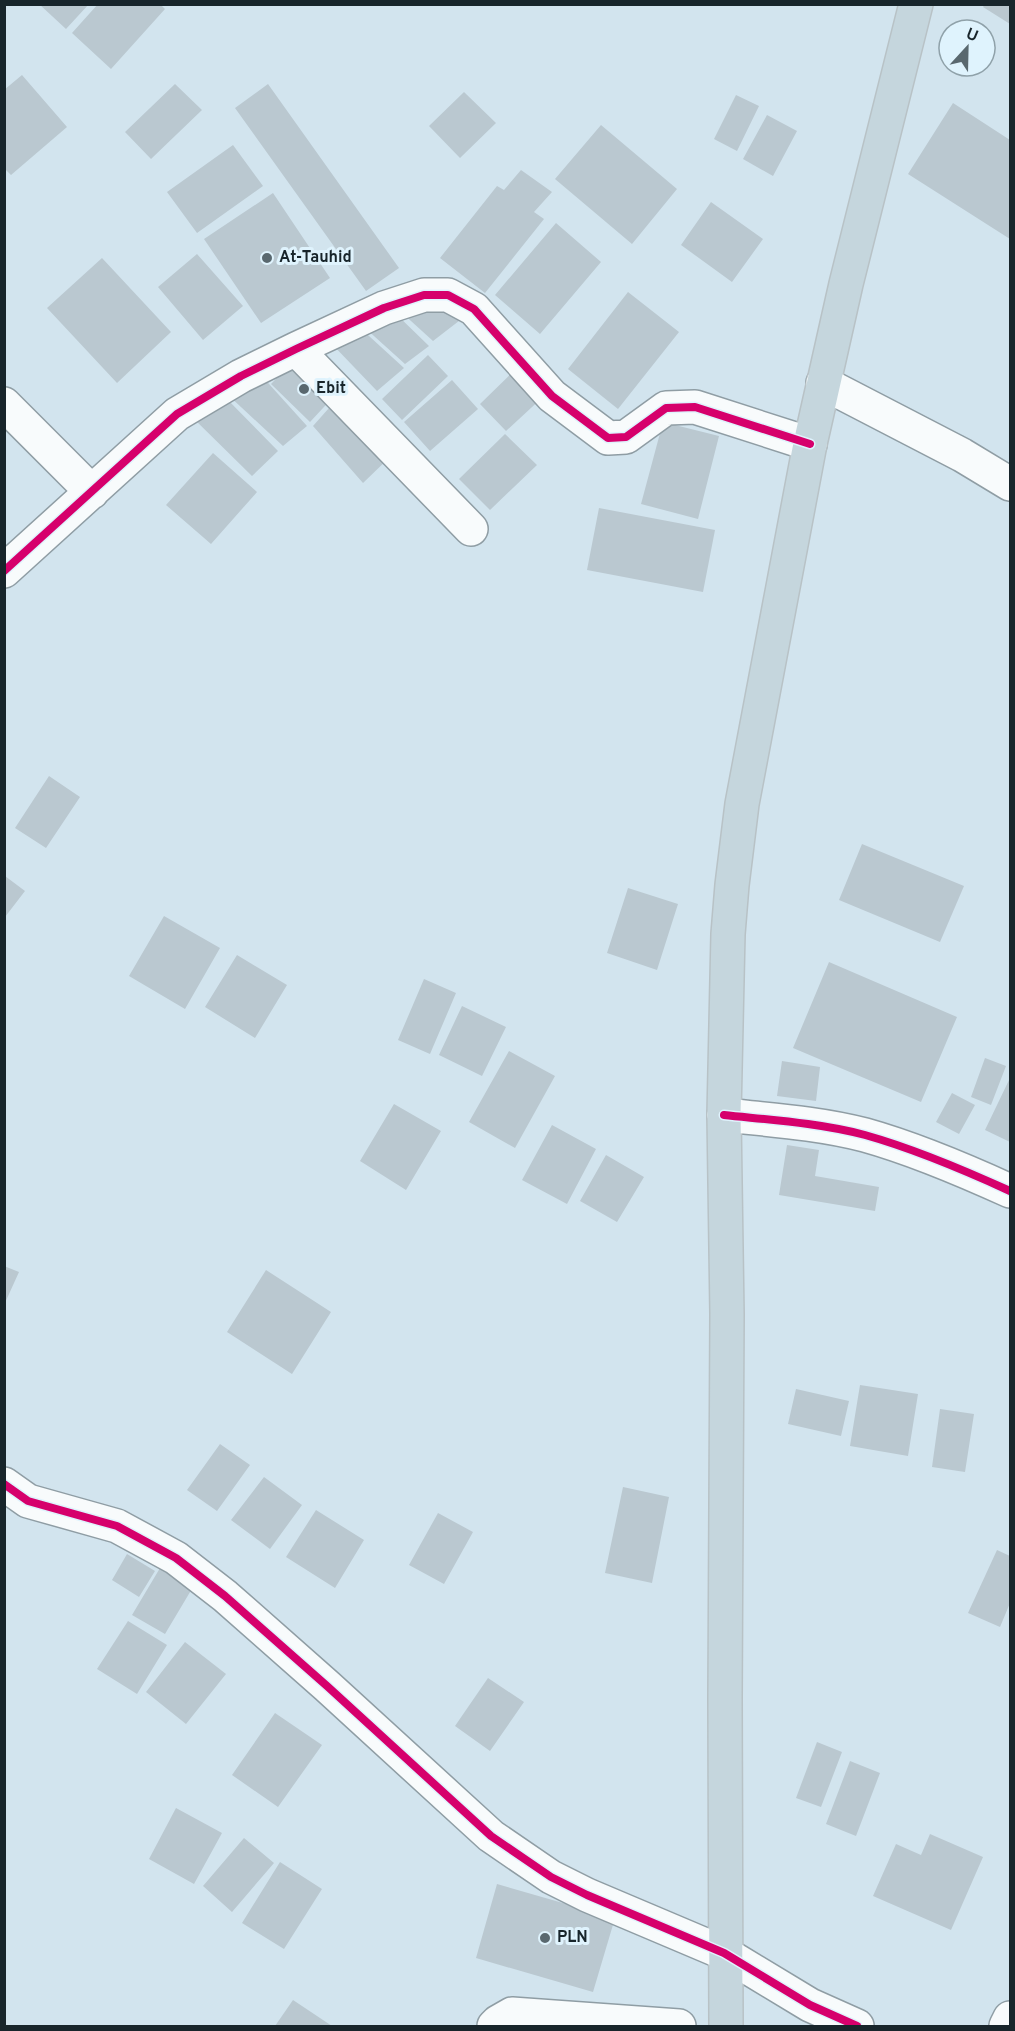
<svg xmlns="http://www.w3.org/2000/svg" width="1015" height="2031" font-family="Overpass,sans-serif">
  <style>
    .building { fill: #bac8d0 }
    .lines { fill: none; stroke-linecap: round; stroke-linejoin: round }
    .street-casing { stroke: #8f9da4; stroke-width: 36 }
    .highway-casing { stroke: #b8c2c6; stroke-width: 36 }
    .street { stroke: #f8fbfc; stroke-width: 33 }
    .highway { stroke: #c5d6dd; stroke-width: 33 }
    .cycleway-casing { stroke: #dff3fd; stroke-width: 11 }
    .cycleway { stroke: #d6006c; stroke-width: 8 }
    .poi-dot { fill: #59686f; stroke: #dff3fd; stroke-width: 2 }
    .labels { text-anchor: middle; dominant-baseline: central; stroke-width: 6; stroke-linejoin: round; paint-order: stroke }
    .poi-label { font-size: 16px; font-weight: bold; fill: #18252b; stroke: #dff3fd; text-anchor: start }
  </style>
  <rect width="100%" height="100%" fill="#d2e4ee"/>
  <path class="building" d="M39,4h50l-23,25z
    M98,4h62l5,5 -54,60 -39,-36z
    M985,4h25v20l-27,-17z
    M22,75l45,52 -56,48 -7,-7v-78z
    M175,84l27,26 -51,49 -26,-27z
    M268,84l131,184 -33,23 -131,-183z
    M464,92l32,31 -36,35 -31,-32z
    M736,95l23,11 -22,45 -23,-12z
    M953,103l57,37v99l-102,-65z
    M767,115l30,16 -24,45 -30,-17z
    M601,125l76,64 -45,55 -77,-65z
    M233,145l30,41 -66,47 -30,-41z
    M521,170l31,22 -18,20 10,7 -59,74 -45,-35 57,-72 7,4z
    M273,193l57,85 -69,45 -57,-84z
    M711,202l52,37 -31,43 -51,-37z
    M556,223l45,39 -61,72 -45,-39z
    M197,254l46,52 -40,34 -45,-53z
    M102,258l69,74 -54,51 -70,-75z
    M628,292l51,40 -61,77 -50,-40z
    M421,300l47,14 -35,27 -33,-30z
    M393,311l36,35 -24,18 -41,-37z
    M357,325l47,43 -27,23 -47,-49z
    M428,355l20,21 -46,44 -20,-21z
    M297,357l39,37 -26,28 -39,-38z
    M518,367l27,28 -39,36 -26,-27z
    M260,374l47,52 -24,20 -56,-52z
    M452,380l26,29 -48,42 -26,-29z
    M224,396l54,55 -26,25 -61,-60z
    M337,399l55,56 -29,28 -50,-57z
    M663,422l56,14 -21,83 -57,-15z
    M505,434l32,31 -47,45 -31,-31z
    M213,453l44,39 -46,52 -45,-39z
    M599,508l116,22 -12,62 -116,-22z
    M49,776l31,21 -34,51 -31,-20z
    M862,844l102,42 -24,56 -101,-42z
    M5,876l20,15 -20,26z
    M628,888l50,16 -21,66 -50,-17z
    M164,916l56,32 -35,61 -56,-33z
    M237,955l50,30 -32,53 -50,-31z
    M829,962l128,55 -36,85 -128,-54z
    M424,979l32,14 -26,61 -32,-14z
    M462,1006l44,21 -24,49 -43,-21z
    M509,1051l46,25 -40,72 -46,-26z
    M985,1058l21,8 -15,39 -20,-8z
    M782,1061l38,6 -4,34 -39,-5z
    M1010,1078v64l-25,-12z
    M952,1093l23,12 -16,29 -23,-12z
    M394,1104l47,27 -35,59 -46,-29z
    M552,1125l44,24 -29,55 -45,-24z
    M787,1145l32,5 -4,26 64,11 -4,24 -96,-16z
    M606,1155l38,22 -27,45 -37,-21z
    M4,1266l15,6 -15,33z
    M266,1270l65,42 -39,62 -65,-42z
    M860,1385l58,9 -10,62 -58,-10z
    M796,1389l53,12 -8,35 -53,-12z
    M940,1409l34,5 -9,58 -33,-5z
    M220,1444l30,21 -33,46 -30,-21z
    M264,1477l38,28 -32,44 -39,-29z
    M623,1487l46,10 -17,86 -47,-10z
    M316,1510l48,30 -29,48 -49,-31z
    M438,1513l35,19 -29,52 -35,-19z
    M997,1550l13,6v47l-10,24 -32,-14z
    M127,1554l28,17 -16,26 -27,-17z
    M163,1563l33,19 -31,52 -33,-19z
    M128,1621l39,24 -30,49 -40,-25z
    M185,1642l41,32 -40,50 -40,-32z
    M488,1678l36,24 -34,49 -35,-25z
    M275,1713l47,32 -44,62 -46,-32z
    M817,1742l25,10 -21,55 -25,-9z
    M850,1761l30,12 -24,63 -30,-12z
    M176,1808l46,25 -28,51 -45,-25z
    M930,1834l53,23 -32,73 -78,-34 23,-52 25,11z
    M244,1838l30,25 -42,49 -29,-26z
    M280,1862l42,27 -38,60 -42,-26z
    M497,1884l118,34 -22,74 -117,-34z
    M293,2000l39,26h-57z"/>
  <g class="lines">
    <defs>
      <path id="street" d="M296,349l175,180
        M823,383l139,72 48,29
        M4,404l88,88
        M4,571l173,-157 64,-38 55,-27 88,-41 40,-13h24l26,14 78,87 56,42 18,-1 40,-29 29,-1 115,37
        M724,1115c47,5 95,8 141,20 50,14 99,35 145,56
        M4,1484l24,17 89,25 59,32 49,38 102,90 164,150 60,41 36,18 137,58 86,52 47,21
        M494,2026l4,-4 14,-8 167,12
        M1006,2026l4,-8"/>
      <path id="highway" d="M726,2026l-1,-328 2,-384 -3,-199 4,-181 4,-49 10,-81 68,-360 36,-160 70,-280"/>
    </defs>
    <use href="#street" class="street-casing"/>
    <use href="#highway" class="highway-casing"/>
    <use href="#street" class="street"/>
    <use href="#highway" class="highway"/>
    <defs>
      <path id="cycleway" d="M4,571l173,-157 64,-38 55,-27 88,-41 40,-13h24l26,14 78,87 56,42 18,-1 40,-29 29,-1 115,37
        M724,1115c47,5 95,8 141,20 50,14 99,35 145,56
        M4,1484l24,17 89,25 59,32 49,38 102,90 164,150 60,41 36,18 137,58 86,52 47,21"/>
    </defs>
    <use href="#cycleway" class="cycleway-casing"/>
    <use href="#cycleway" class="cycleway"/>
  </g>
  <g class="poi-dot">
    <circle cx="267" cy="258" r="6"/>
    <circle cx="304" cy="389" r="6"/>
    <circle cx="545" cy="1938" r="6"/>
  </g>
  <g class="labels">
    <g class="poi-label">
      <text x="279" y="258">At-Tauhid</text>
      <text x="316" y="389">Ebit</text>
      <text x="557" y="1938">PLN</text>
    </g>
  </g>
  <rect width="1015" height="2031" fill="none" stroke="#18252b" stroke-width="12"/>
  <g transform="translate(967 48) rotate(22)"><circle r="28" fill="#dff3fd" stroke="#8fa1a9" stroke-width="1.5"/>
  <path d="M0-4.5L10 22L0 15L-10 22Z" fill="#59686f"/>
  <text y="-9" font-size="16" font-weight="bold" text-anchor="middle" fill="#18252b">U</text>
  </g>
</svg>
